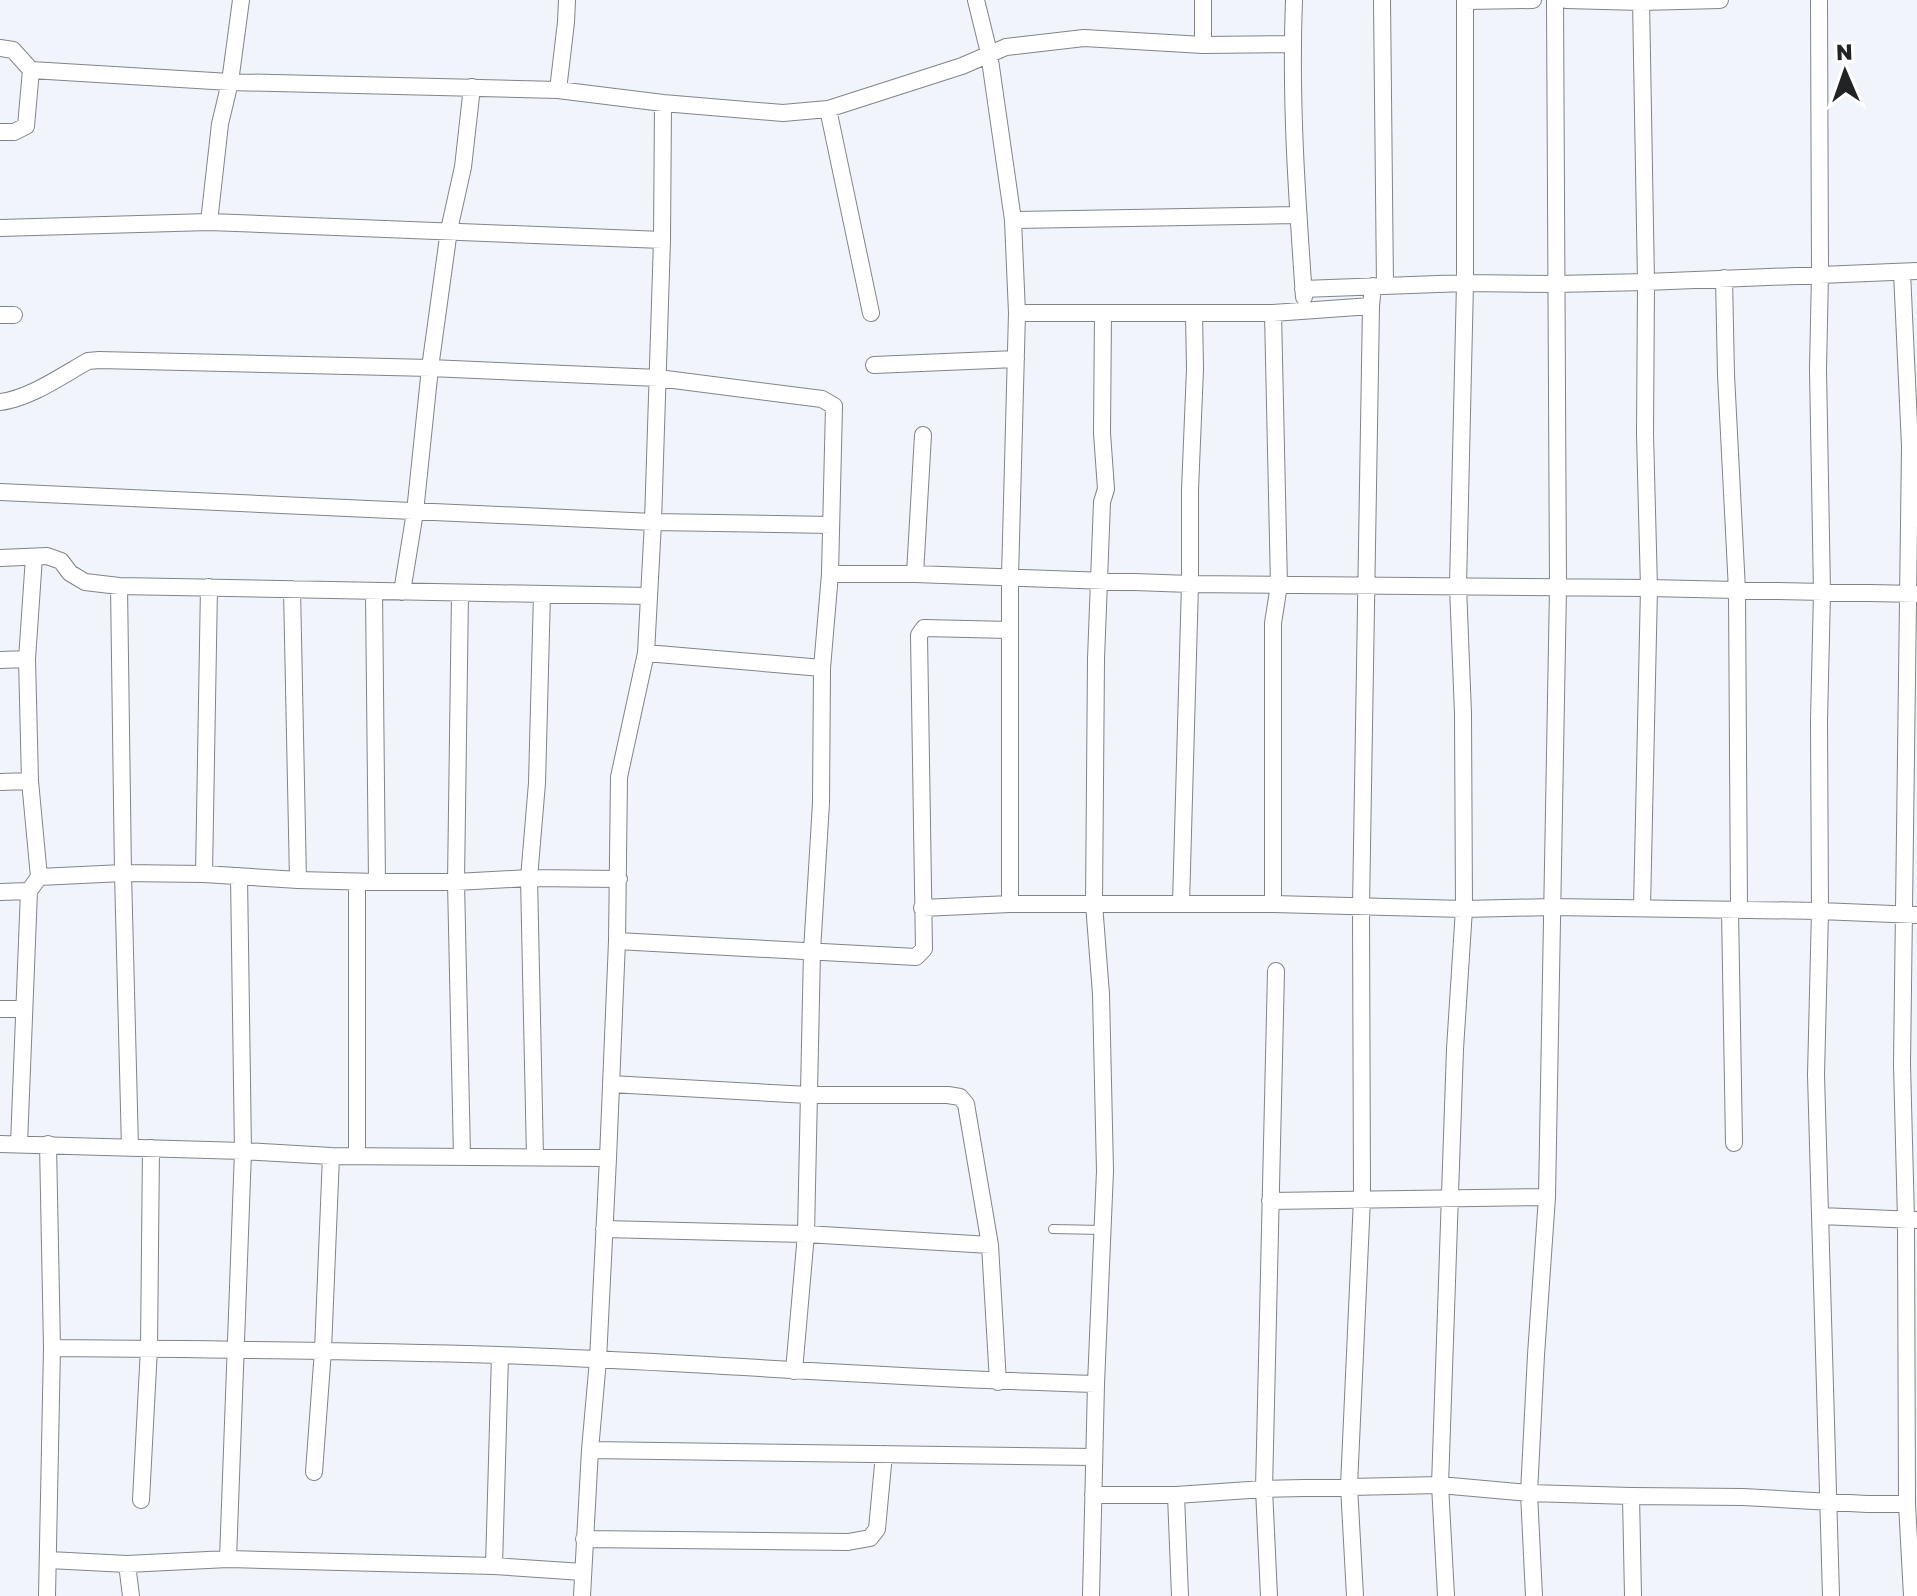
<svg xmlns="http://www.w3.org/2000/svg" width="1917" height="1596" font-family="'Golos Text',sans-serif">
  <style>
    .lines { fill: none; stroke-linecap: round; stroke-linejoin: round }
    .lane-casing { stroke: #818489; stroke-width: 10 }
    .street-casing { stroke: #818489; stroke-width: 18 }
    .lane { stroke: #fff; stroke-width: 8 }
    .street { stroke: #fff; stroke-width: 16 }
  </style>
  <rect width="100%" height="100%" fill="#f1f4fa"/>
  <g class="lines">
    <defs>
      <path id="lane" d="M1053,1229l49,1"/>
      <path id="street" d="M976,0l13,53 24,167 4,93 -7,264v327
        M1203,0v45
        M1294,0c-4,99 3,198 10,297
        M1382,0l3,286
        M1566,0l75,2 79,-2
        M1641,0l5,282 -1,152 4,154 -7,320
        M1819,0l1,274 -2,95 4,224 -3,128 1,190 -4,164 15,521
        M1465,1l68,-1
        M0,48l13,2 18,20 199,12 328,8 105,13 120,10 45,-4 134,-43 44,-19 78,-9 119,7 89,-1
        M558,90l8,-68 1,-22
        M828,109l43,204
        M0,132h14l12,-6 5,-56
        M1013,220l284,-5
        M209,222l11,-98 10,-42 11,-82
        M0,228l209,-6 453,18
        M1902,272l8,174 -8,618 4,156 1,284 5,92
        M1724,278l2,97 11,215 2,320
        M1303,289l162,-6 91,1 90,-2 271,-11
        M1017,313h256l98,-7
        M1273,313l6,272 -6,38v281
        M0,315h14
        M874,365l142,-6
        M0,402c29,-3 63,-27 88,-41l11,-1 331,8 228,10 164,21 12,7 -4,168 -8,94 -1,135 -9,148 -6,283 -12,137
        M0,492l653,30 178,3
        M0,558l47,-2 14,5 9,12 15,9 34,4 530,10
        M830,574h85l275,10 459,4 267,6
        M915,574l8,-139
        M119,586l4,287 7,275
        M292,589l6,291
        M374,592l3,290
        M402,592l13,-80 15,-144 19,-138 14,-63 9,-80
        M460,593l-4,289 6,274
        M646,653l176,15
        M0,660l27,-1
        M0,782l30,-1
        M204,874l5,-287
        M39,877l84,-4 81,1 94,6 79,2h79l73,-4 90,1
        M357,882v274
        M0,892l29,-1
        M1181,904l9,-320v-94l5,-121 -1,-56
        M922,908l88,-4h263l191,5 88,-2 268,4 97,4
        M1730,910l4,233
        M617,941l299,16 8,-8 -5,-314 5,-7 86,2
        M0,1009h24
        M611,1084l197,11h140l12,2 6,7 24,141
        M0,1144l243,7 88,5 277,2
        M19,1144l10,-253 10,-14 -9,-96 -3,-122 7,-102
        M535,1157l-6,-279 8,-95 5,-189
        M1270,1201l277,-4
        M1821,1216l94,4
        M604,1229l202,5 184,11 8,137
        M52,1348c149,1 298,2 447,7 199,7 398,24 597,29
        M590,1450l504,7
        M314,1472l9,-122 8,-194
        M1093,1495h83l88,-6 176,-4 89,8 102,3 112,1 124,7h40
        M1176,1495l4,101
        M1631,1496l2,100
        M141,1500l8,-152 2,-200
        M584,1539l264,3 22,-4 7,-9 7,-75
        M228,1559l15,-408 -4,-275
        M49,1560l78,4 101,-5 266,7 89,6
        M127,1564l4,32
        M494,1566l6,-211
        M47,1596l5,-248 -4,-204
        M582,1596l8,-146 8,-90 10,-202 9,-217 2,-164 27,-124 7,-131 9,-282 1,-137
        M1091,1596l5,-212 9,-213 -4,-177 -7,-90 2,-245 6,-157 4,-13 -4,-56 1,-120
        M1269,1596l-5,-107 12,-518
        M1355,1596l-6,-110 13,-287 -1,-292 10,-601 2,-20
        M1446,1596l-6,-111 15,-436 9,-140 -1,-195 -5,-128 7,-303v-283
        M1534,1596l-5,-103 7,-138 11,-158 11,-609 -3,-588"/>
    </defs>
    <use href="#lane" class="lane-casing"/>
    <use href="#street" class="street-casing"/>
    <use href="#lane" class="lane"/>
    <use href="#street" class="street"/>
  </g>
  <g transform="translate(1845 72) rotate(358)" stroke="#ffffff" stroke-width="6" paint-order="stroke">
  <path d="M0-6L14 30L0 20L-14 30Z" fill="#222325"/>
  <text y="-12" font-size="22" font-weight="bold" text-anchor="middle" fill="#222325">N</text>
  </g>
</svg>
